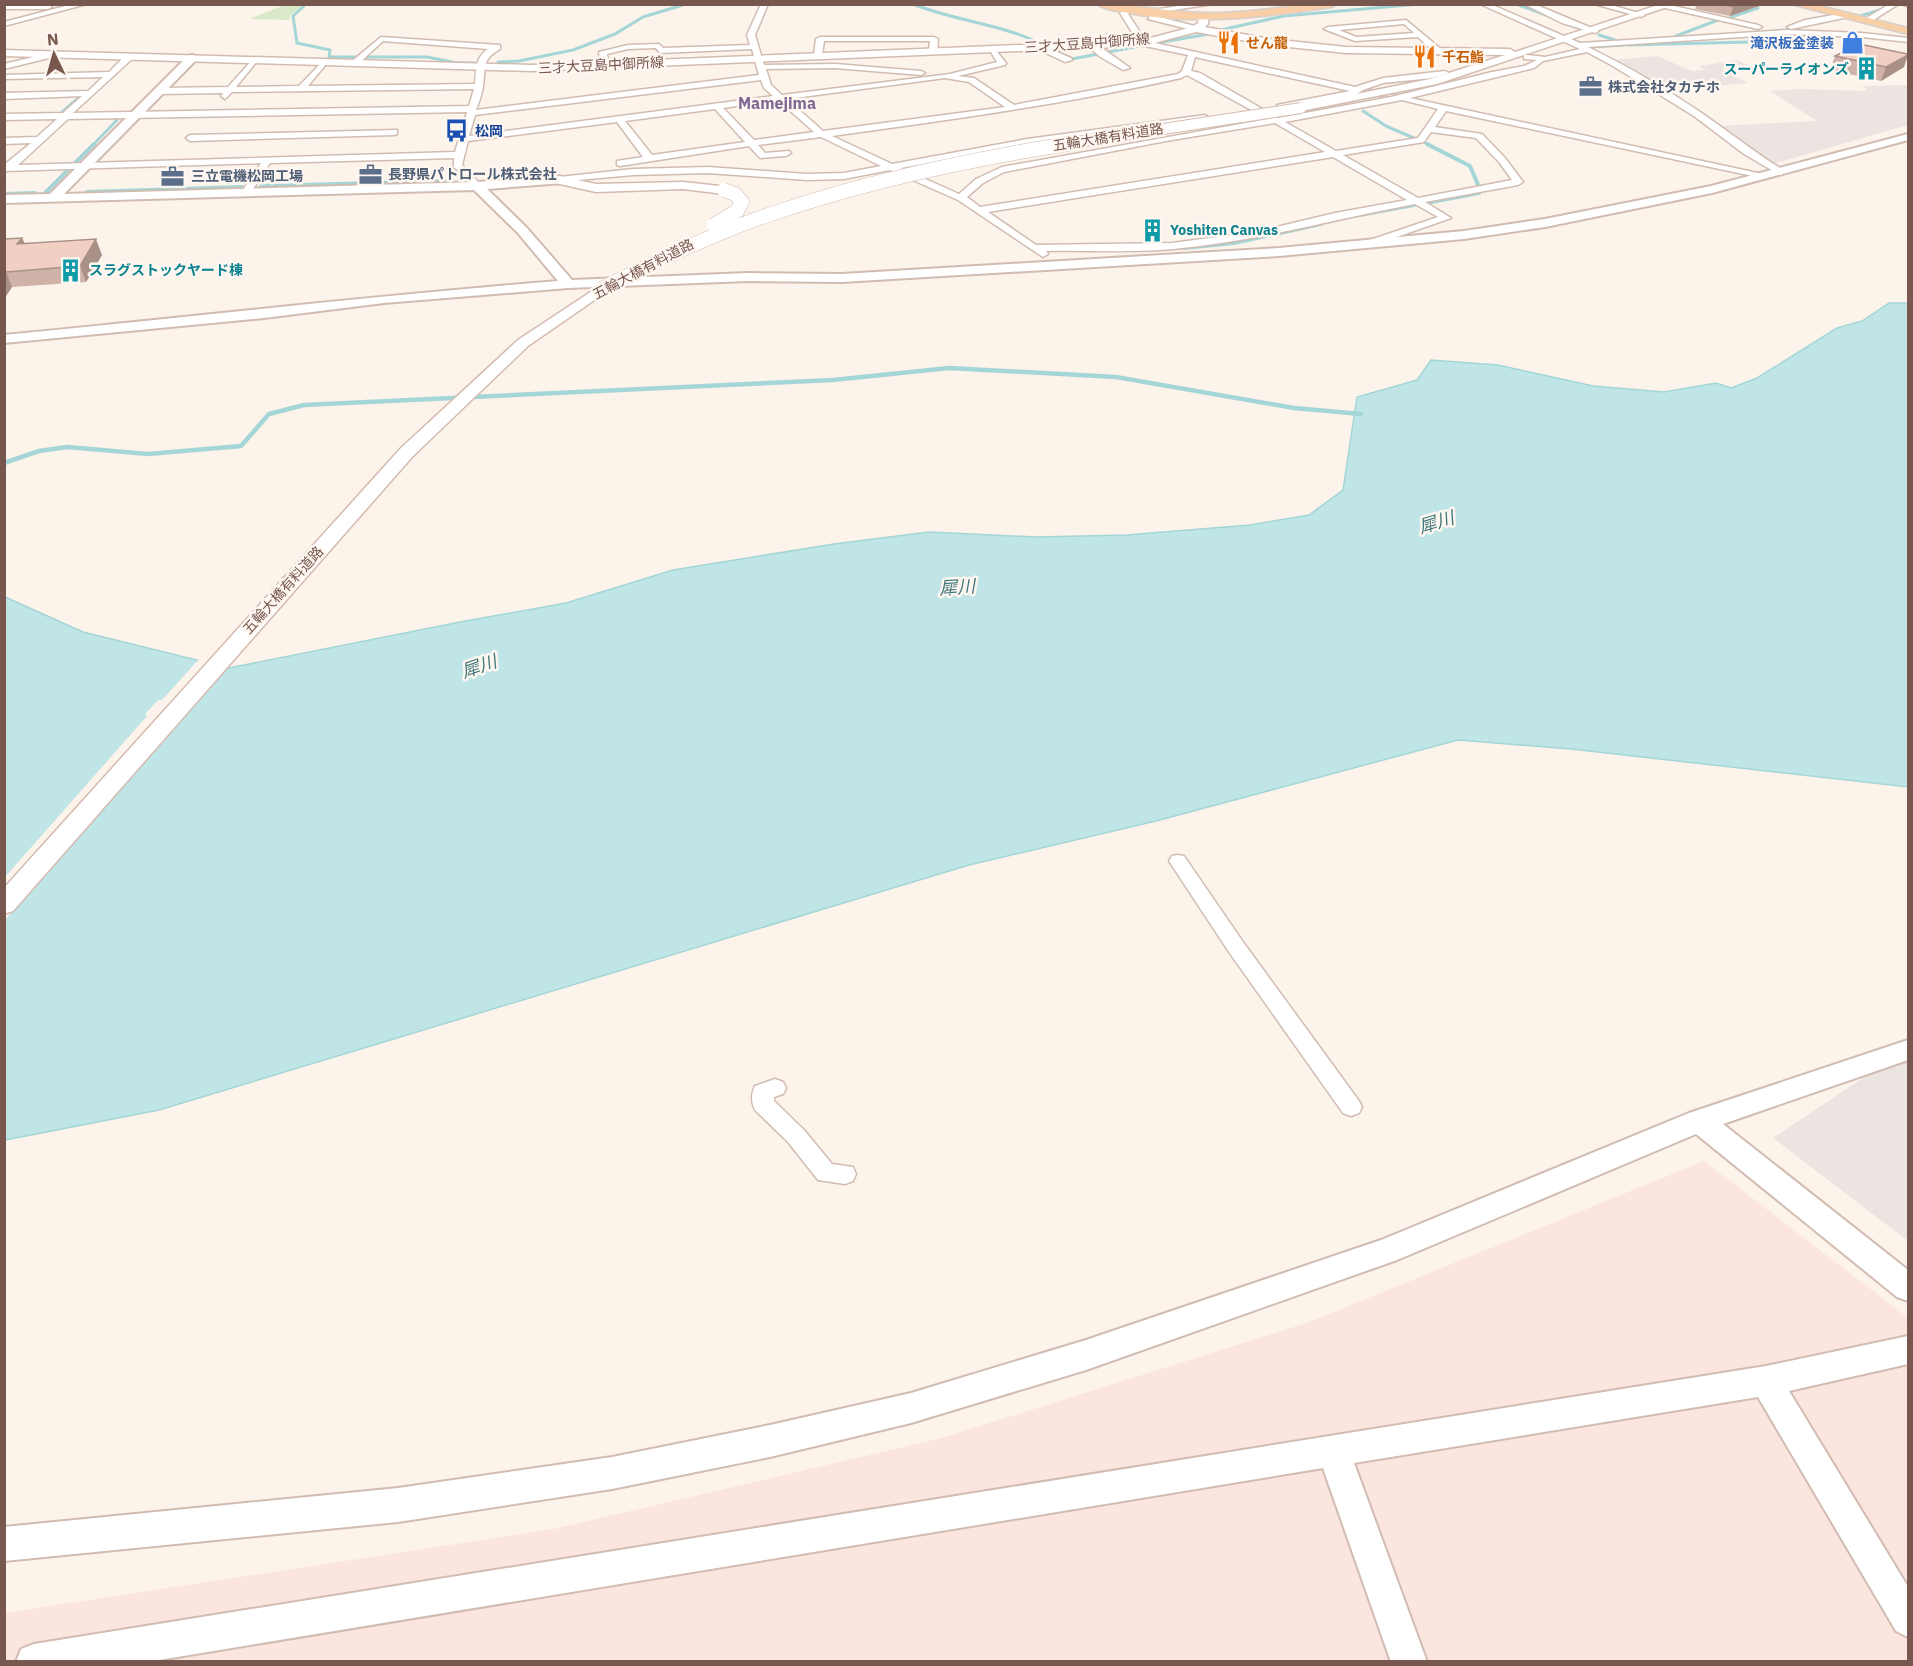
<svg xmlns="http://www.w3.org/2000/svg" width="1913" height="1666" font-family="'IBM Plex Sans','Noto Sans JP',sans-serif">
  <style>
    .commercial { fill: #fce4df }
    .industrial { fill: #ece4e0 }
    .green { fill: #daeac8 }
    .water { fill: #bfe5e6; stroke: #a5d6d7; stroke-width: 1.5 }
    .pier { fill: #fcf3ea }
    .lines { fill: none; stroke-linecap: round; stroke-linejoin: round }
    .stream-far2 { stroke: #a5d6d7; stroke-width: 3 }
    .stream-far1 { stroke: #a5d6d7; stroke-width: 4 }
    .stream { stroke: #a5d6d7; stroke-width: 4.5 }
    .minor-tunnel { stroke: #dbccc3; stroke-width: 8; stroke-dasharray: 8 4; stroke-linecap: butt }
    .minor-casing { stroke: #d1bcb2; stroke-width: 3 }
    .tertiary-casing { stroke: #d1bcb2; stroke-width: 4 }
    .secondary-casing { stroke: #d4bbb0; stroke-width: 3 }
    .primary-casing { stroke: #d9d0cd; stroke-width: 3 }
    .minor { fill: #fff; fill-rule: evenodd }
    .tertiary { fill: #fff; fill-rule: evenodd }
    .secondary { fill: #fff; fill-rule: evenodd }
    .primary { fill: #f8cfa6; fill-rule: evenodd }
    .secondary-bridge-far1-casing { stroke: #d4bbb0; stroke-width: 12; stroke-linecap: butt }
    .secondary-bridge-casing { stroke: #d4bbb0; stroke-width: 15; stroke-linecap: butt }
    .secondary-bridge-far1 { stroke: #fff; stroke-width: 10 }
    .secondary-bridge { stroke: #fff; stroke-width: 14 }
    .wall { fill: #cfb2a8 }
    .shaded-wall { fill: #a99188 }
    .building { fill: #f1cfc3; stroke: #a99188; stroke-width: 1.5 }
    .labels { text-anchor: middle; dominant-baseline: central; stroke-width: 5; stroke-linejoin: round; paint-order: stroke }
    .far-street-label { font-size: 14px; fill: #77574e; stroke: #fef7f1 }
    .far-food-label { font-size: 14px; font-weight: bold; fill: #c56008; stroke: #fef7f1; text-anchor: start }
    .far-shop-label { font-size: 14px; font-weight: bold; fill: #366cbe; stroke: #fef7f1; text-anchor: end }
    .far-culture-label { font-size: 14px; font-weight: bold; fill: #0d838f; stroke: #fef7f1; text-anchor: start }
    .far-service-label { font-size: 14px; font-weight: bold; fill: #4e5e75; stroke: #fef7f1; text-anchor: start }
    .far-transit-label { font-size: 14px; font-weight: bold; fill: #164399; stroke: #fef7f1; text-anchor: start }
    .far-quarter-label { font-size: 16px; font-weight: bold; fill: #7d6692; stroke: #fef7f1 }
    .water-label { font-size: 18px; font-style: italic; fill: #41787b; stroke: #fef7f1 }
  </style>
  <rect width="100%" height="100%" fill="#fcf3ea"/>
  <path class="commercial" d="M1704,1161l204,157v343l-1903,1v-49l549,-84 388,-91 365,-115z"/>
  <path class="industrial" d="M1657,56l35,15 13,-1 -6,-4 38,-6 14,6 -29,3 26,14 -88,7 -46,-30z
    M1908,85v40l-135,39 -55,-38 99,-5 -47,-30 30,-2 64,2 4,-1 -5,-4z
    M1908,1050v191l-135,-103 127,-85z"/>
  <path class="green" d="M285,5l17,1 -12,10v4l-41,-1z"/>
  <path class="water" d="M1889,303h19v484l-337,-38 -113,-9 -302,81 -187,44 -810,245 -154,30v-543l78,35 146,36 231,-46 106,-19 107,-33 161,-26 95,-12 107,5 90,-2 124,-10 59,-10 34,-25 14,-93 60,-17 14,-20 67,5 95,21 71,6 52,-9 15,5 26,-10 80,-50 25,-7z"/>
  <path class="pier" d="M200,658l26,7 -221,255v-43l142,-161 -2,-2 13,-14h4z"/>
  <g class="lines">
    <path class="stream-far2" d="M303,4l1,2 -11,10 4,27 33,7 -1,7h98l30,6h20
      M913,4c42,17 88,20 129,40
      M1516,4l33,12
      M1860,16l23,-7
      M1731,17l27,-9
      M1216,31l68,-15 136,-12
      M1599,35l16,5
      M1676,36l42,-16
      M1157,43l52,-9
      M1622,43l5,2 168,-4 7,-1 5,-6
      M1591,47l33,-2
      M1050,48l22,11 73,-14
      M498,62l21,-1 54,-11 42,-16 28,-17 43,-13
      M1363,111l23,15 30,13
      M71,114l-9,-2 20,-17
      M1424,142l6,3
      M93,145l24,-25 -3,-2"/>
    <path class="stream-far1" d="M1427,144l43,22 9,21
      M74,164l20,-20
      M487,179l44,-2
      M261,186l190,-5
      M87,192l155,-5
      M45,193l26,-26
      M4,194l31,-1
      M1426,203l53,-10
      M1354,216l60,-11
      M1184,248l50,-5 87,-19"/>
    <path class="stream" d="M4,463l35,-12 28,-4 81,7 93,-8 28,-32 35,-9 529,-25 116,-12 167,9 178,31 67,6"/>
    <path class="minor-tunnel" d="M1368,92l30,6"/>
    <defs>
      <path id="minor" d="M73,4h14l-83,22v-4z
        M761,4h7l-13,31 9,30 71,-1 86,7 4,2 -4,2 -86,-7 -69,1 5,16 11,10 168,-21 47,-12 -8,-13 4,-2 13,16 -1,2 -47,11 16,2 40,27 164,-31 4,-3 6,-16 -48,-10 -20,-32 8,-5 4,2 -4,4 18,27 209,46 28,-9 62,-7 4,2 -17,5 -49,5 -20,7 -11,7 -72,13 -3,-1v-4l73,-14 -155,-34 -4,14 9,2 78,45 113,-21 101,-25 32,-6 13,-6 -13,-1v-4h3l18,2 35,-8 -100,-45h10l90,39 206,-13 76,3 46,5v4l-46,-5 -76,-3 -198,13c39,19 77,41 112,65 28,19 54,40 83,58v4l-3,1 -36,-21 -50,-38 -81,-50 -26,-14 -44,9 -9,7 -124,30 357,77 -5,3 -316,-67 -11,16 47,7 23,24 18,24 -5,3 -93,17 26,16 -77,27 -4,-1v-4l68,-23 -23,-13c-81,15 -160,38 -242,45 -42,4 -85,1 -127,2l2,3 -5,3 -85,-57 -68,-30 -46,9 -37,1 -99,-7 -75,2 -77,7 -2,-2 5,-3 74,-8 75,-2 99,7 37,-1 37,-7 -60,-29 -63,8 7,8 24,-2 2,2 -5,3 -26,2 -11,-12 -129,20 -3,-1v-4l26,-4 -26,-35 -149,19 -6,24 20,21 -5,3 -23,-22v-9l-184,5 -21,32 -3,1 -5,-3 20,-30 -257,8v-6l27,-22 -27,1v-6l33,-1 20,-18 -53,1v-6l59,-1 19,-17 -78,3v-6l84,-2 15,-14 -99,2v-4l105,-3 17,-17h6v4l-59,54 396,-7 5,-17 -242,3 -7,7 -4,-3 2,-3 -64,1 -4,-3 4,-3 69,-1 26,-29 4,2 -22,27 63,-1 24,-25 4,2 -19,23 167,-2c1,-14 1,-28 13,-35l-105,-8 -26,24 -7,-2 31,-26 119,8v4c-19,11 -14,18 -17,37 -1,8 -4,16 -7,24l283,-35 -7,-26 -92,4 -4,-5 -28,1 -21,5 2,11 -4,2 -4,-2 -2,-13 29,-7 31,-1 4,4 87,-3 -3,-10zM1187,75l81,44 -266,48 -26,12 -17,15 -58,-26 126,-23 178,-24 4,-3 -4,-3 -178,24 -135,25 -60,-28c117,-16 234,-32 349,-58zM945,78l24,4 36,25 -182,24 -36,-32zM761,80l3,8 9,8 -304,40 6,-21zM778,100l36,32 -60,8 -31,-32zM1402,100l36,9 -20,29 -82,13 -51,-29zM715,109l30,33 -93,13 -27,-34zM467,112l-12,40 -437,13 50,-46zM1275,123l50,29 -345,55 -13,-10 16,-14 21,-11 162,-31zM1431,132l45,6 23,24 13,18 -94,18 -75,-43 81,-13zM1333,157l74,43 -72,13 -80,19 -83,11 -136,2 -48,-33z
        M1189,4h24l-66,10 -4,-2z
        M1524,4h10l65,27 -4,2 -33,-10z
        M1594,4h14l37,11 -4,2z
        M1665,4l93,21 4,2 -4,2 -93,-21z
        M1890,4h9l-29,18 -7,-2z
        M1908,4v3l-4,-2v-1z
        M4,5h44l4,2 -4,2h-44z
        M1845,13l3,4 -57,12 -4,-2 18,-7z
        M1151,15l48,12 1,2 -4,2 -48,-12z
        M1406,20l36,30v4h-6l-18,-17 -63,4 -31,-12 4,-2zM1404,24l10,9 -58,4 -17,-7z
        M820,37h114l4,2 -1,12 -4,2 -4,-2 1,-10h-106l-2,14 -4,2 -4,-2 2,-16z
        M1089,43h6l35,25 -7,2 -24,-14 -10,-9z
        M1040,45l31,13 1,2 -7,2 -28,-13 -1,-2z
        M50,53l4,2 -1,2 -49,12v-5z
        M397,130v4l-3,1 -204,6 -4,-3 4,-3z
        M1178,855l6,1 59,86 116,159 3,6 -3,6 -8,3 -8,-3 -114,-161 -60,-91 3,-5z
        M775,1079l8,3 3,6 -3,6 -9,3v4l30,29 28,34 21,3 3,7 -3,7 -8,3 -27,-4 -30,-38 -33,-32c-4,-8 -4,-16 0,-24z"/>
      <path id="tertiary" d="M192,55l4,1v4l-132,134 413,-12 82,-6 6,4 -2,3 -76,6 39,38 46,53 176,-7 94,1 437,-26 185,-17 81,-12 166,-33 197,-52v6l-196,53 -167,34 -81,12 -185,17 -437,26 -94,-1 -180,7 -184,15 -120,15 -260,25v-8c185,-18 369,-39 554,-54l-40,-48 -44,-43 -470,13v-8l46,-1 138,-138z
        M1908,1040v20l-185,64 185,146v31l-11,-4 -201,-163 -299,126 -311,110 -175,53 -141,34 -158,32 -214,33 -394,39v-34l394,-39 214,-31 158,-32 141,-32 175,-53 295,-100 308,-127z
        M1908,1336v28l-119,27 119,196v50l-12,-6 -138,-234 -404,66 73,199h-36l-68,-194 -1176,194h-131l5,-13 13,-5 1732,-278z"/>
      <path id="secondary" d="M1661,4h15l-239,80 -136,27 -4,-1v-4l133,-27 75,-24 -159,-2 -77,-8 -73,-13 -53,14 -612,25 -527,-15v-6l527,15 612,-25 49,-13 6,-4 1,-7 4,-1 5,3v6l-3,3 64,12 77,8 164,2 5,3z
        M559,176l37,8 87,-2 46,5 1,3 -6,4 -41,-5 -87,3 -41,-9 -2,-3z
        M601,285l7,4 -2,3 -78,54 -115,110 -400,455 -9,3v-26l397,-440 117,-108z"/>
      <path id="primary" d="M1097,4c40,0 79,10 120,9 40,-1 80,-9 120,-9l-5,3c-67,10 -137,19 -204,6 -10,-2 -23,-3 -31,-9z
        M1791,4h21l96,24v6z"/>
    </defs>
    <use href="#minor" class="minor-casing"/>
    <use href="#tertiary" class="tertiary-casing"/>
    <use href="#secondary" class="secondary-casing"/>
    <use href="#primary" class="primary-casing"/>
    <use href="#minor" class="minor"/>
    <use href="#tertiary" class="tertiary"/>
    <use href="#secondary" class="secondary"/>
    <use href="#primary" class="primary"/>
    <defs>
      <path id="secondary-bridge-far1" d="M1058,145l243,-37"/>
      <path id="secondary-bridge" d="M714,225l23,-14 5,-9 -7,-8 -11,-4
        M601,289c56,-28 111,-55 170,-75 96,-33 196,-54 296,-70"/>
    </defs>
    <use href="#secondary-bridge-far1" class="secondary-bridge-far1-casing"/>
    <use href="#secondary-bridge" class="secondary-bridge-casing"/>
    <use href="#secondary-bridge-far1" class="secondary-bridge-far1"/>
    <use href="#secondary-bridge" class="secondary-bridge"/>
  </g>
  <path class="wall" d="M1697,4h68l-35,12 -35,-7z
    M1835,56l69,11 -23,14 -51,-11z
    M22,238l3,6 77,11 -16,27 -74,5 -8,12v-60z"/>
  <path class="shaded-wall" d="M1740,4h25l-35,12 3,-9z
    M1908,55l-4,12 -23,14 5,-14z
    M22,238l7,15 -12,-9z
    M96,239l6,16 -16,27 -6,-16z
    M6,272l6,15 -8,12v-26z"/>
  <path class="building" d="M1722,4h18l-7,3z
    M1859,44l49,10v1l-22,12 -51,-11z
    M22,238l-5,6 79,-5 -16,27 -74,6 -2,1v-34z"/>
  <defs>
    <symbol id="restaurant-bare" viewBox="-9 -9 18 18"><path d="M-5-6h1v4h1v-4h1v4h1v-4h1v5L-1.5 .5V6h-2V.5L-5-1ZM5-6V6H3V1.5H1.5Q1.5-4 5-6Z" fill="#e8710a" stroke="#fef7f1" stroke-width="2.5" paint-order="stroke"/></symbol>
    <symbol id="shop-bare" viewBox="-9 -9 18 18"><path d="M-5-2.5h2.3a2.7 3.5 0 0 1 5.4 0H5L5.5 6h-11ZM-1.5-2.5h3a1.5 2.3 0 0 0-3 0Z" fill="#3f7fe0" stroke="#fef7f1" stroke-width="2.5" paint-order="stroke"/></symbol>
    <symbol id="building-bare" viewBox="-9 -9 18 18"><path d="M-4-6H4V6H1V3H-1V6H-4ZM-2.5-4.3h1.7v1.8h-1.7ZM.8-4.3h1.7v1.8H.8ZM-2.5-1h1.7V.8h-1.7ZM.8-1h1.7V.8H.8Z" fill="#0f9aa8" stroke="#fef7f1" stroke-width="2.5" paint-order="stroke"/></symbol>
    <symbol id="office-bare" viewBox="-9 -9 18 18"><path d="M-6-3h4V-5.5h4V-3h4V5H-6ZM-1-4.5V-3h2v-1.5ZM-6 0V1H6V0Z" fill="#5c6f8a" stroke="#fef7f1" stroke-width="2.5" paint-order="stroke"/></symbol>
    <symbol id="bus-bare" viewBox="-9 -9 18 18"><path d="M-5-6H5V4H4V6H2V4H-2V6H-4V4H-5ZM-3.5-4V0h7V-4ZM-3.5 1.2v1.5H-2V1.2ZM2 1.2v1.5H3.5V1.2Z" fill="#1a4fb4" stroke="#fef7f1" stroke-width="2.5" paint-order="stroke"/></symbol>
  </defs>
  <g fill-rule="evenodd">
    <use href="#restaurant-bare" x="1212" y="26" width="33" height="33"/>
    <use href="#shop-bare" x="1836" y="26" width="33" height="33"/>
    <use href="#restaurant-bare" x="1408" y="40" width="33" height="33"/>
    <use href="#building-bare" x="1850" y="52" width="33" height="33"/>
    <use href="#office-bare" x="1574" y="70" width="33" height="33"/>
    <use href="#bus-bare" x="440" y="114" width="33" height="33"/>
    <use href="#office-bare" x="354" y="158" width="33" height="33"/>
    <use href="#office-bare" x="156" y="160" width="33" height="33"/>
    <use href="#building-bare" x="1136" y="214" width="33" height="33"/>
    <use href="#building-bare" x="54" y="254" width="33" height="33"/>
  </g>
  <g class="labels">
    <g class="far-street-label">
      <text transform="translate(1087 43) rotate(-4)">三才大豆島中御所線</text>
      <text transform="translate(601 65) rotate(-3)">三才大豆島中御所線</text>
      <text transform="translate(1108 137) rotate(-9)">五輪大橋有料道路</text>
      <text transform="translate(643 269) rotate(-28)">五輪大橋有料道路</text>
      <text transform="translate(283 590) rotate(-48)">五輪大橋有料道路</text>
    </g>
    <g class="far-food-label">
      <text x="1246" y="43">せん龍</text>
      <text x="1442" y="57">千石鮨</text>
    </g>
    <g class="far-shop-label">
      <text x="1834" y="43">滝沢板金塗装</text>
    </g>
    <g class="far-culture-label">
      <text x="1849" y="69" text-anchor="end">スーパーライオンズ</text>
      <text x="1170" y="230">Yoshiten Canvas</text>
      <text x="89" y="270">スラグストックヤード棟</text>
    </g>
    <g class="far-service-label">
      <text x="1608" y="87">株式会社タカチホ</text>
      <text x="388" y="174">長野県パトロール株式会社</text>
      <text x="191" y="176">三立電機松岡工場</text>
    </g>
    <g class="far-transit-label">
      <text x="475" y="131">松岡</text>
    </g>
    <g class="far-quarter-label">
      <text x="777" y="103">Mamejima</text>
    </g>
    <g class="water-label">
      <text transform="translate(1436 522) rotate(-17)">犀川</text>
      <text transform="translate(957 587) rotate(-4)">犀川</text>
      <text transform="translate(479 666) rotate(-19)">犀川</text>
    </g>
  </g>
  <rect width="1913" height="1666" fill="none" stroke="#77574e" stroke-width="12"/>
  <g transform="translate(54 54) rotate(355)" stroke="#fef7f1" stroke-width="4.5" paint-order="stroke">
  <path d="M0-4.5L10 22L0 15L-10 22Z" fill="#77574e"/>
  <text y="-9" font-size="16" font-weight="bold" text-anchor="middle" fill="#77574e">N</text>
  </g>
</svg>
